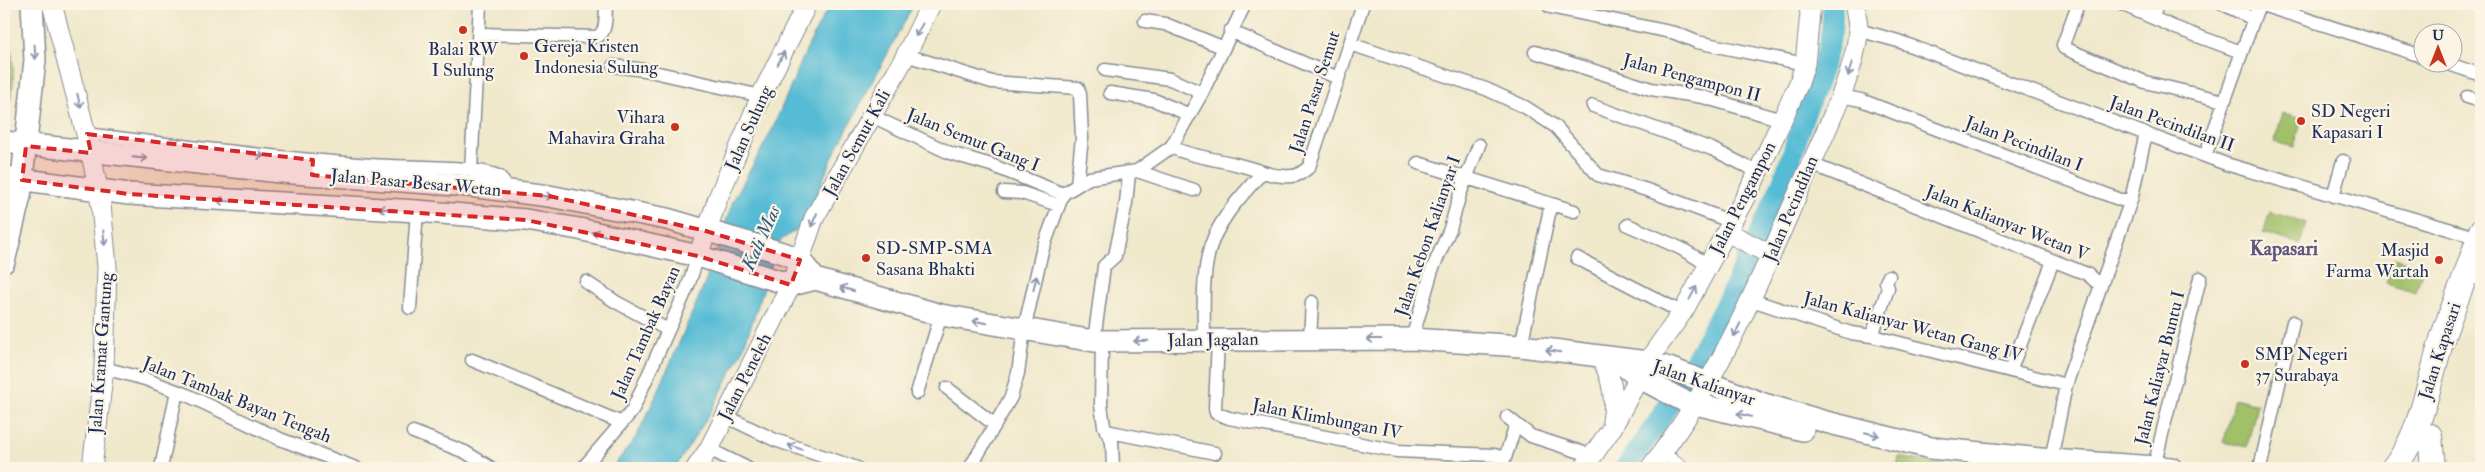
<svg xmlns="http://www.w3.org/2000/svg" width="2485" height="472" font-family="'IM FELL Double Pica',serif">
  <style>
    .green { fill: #a1c068; stroke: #5e7863 }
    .water { fill: #57bcd5; stroke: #39769a }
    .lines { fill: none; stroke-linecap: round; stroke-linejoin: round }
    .river { stroke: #57bcd5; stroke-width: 21 }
    .street-casing { stroke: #868c94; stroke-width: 15 }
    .secondary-casing { stroke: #868c94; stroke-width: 21 }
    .primary-casing { stroke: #868c94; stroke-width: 24 }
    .highway-casing { stroke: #868c94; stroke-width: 26 }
    .street { stroke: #fff; stroke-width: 12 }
    .secondary { stroke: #fff; stroke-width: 19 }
    .primary { stroke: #fff; stroke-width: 21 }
    .highway { stroke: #fff; stroke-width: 24 }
    .oneway { stroke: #8d97ae }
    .marked { fill: #d62828; fill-opacity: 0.2; stroke: #d62828; stroke-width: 4; stroke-dasharray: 10 6; stroke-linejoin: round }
    .poi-dot { fill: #c8321e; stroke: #fcf5e5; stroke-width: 2 }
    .labels { text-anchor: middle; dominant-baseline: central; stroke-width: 4.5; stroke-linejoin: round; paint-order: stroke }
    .poi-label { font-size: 18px; fill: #1b2f5e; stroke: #fcf5e5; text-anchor: start }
    .street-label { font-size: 18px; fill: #1b2f5e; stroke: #fcf5e5 }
    .water-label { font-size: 19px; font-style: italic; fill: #2d5982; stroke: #fcf5e5 }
    .quarter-label { font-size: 20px; font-weight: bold; fill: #605680; stroke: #fcf5e5 }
  </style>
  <rect width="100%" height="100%" fill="#fcf5e5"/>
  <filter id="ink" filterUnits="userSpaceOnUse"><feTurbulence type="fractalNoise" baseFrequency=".02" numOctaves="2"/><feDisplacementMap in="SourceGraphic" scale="10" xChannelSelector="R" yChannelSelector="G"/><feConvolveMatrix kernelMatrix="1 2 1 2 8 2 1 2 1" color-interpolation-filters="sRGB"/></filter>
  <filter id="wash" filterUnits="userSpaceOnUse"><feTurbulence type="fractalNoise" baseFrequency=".0096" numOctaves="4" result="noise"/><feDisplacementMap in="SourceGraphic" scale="20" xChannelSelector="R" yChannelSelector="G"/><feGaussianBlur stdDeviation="1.12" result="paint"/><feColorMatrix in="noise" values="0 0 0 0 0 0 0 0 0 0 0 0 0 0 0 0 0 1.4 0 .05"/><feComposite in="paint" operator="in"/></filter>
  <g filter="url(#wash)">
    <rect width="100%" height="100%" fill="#f0e8cb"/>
    <path class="green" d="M4,4c4,32 18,79 1,107z
      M2283,113l19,6 -8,28 -20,-5z
      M2270,212l36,11 -6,21 -37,-11z
      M2394,258l29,10 -7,24 -30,-9z
      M2234,398l23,6 -10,43 -23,-5z
      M1899,457l53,9 -1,2h-54z"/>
    <path class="water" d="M830,4h84l-79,148 -31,72 -24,17 -38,111 -33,63 -34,53h-63l24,-31 20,-41 49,-113 28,-82 38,-69 38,-88z"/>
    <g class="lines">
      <path class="river" d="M1625,468c63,-83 113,-184 155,-280 10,-23 16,-48 24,-72 13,-35 32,-74 28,-112"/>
    </g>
  </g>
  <g filter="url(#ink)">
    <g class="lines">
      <defs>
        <path id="street" d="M1548,4l2,3 125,26 22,9 108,22
          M2078,4l-15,41 1,3 81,34 79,19
          M2121,4l55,24 65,24
          M2223,4l30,15
          M2259,4l163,52
          M2153,18l4,-14
          M1145,21l20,3 57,23
          M1858,30l40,11 328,123 253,74
          M1230,31l108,47
          M480,34l116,3c12,-4 9,-22 10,-33
          M1350,44l136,45 39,18 31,20 42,48 52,16 82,31
          M1535,52l116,37 52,8 79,23
          M906,55l86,27 86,6 2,6 2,44 -5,46
          M2443,62l38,13
          M613,66l32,4 116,26
          M1105,70l65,9 32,14
          M1110,93l44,7 36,15
          M1840,96l21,4 260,100h10
          M2467,97l14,4
          M1593,106l119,43 46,23
          M872,116l78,37 41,12 72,29
          M87,134c95,12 189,24 284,31 33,3 101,-1 129,12l9,14
          M1171,147c21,10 46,12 68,18 17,4 35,13 53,11 7,0 12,-5 17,-9l54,-163
          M2205,156l54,-152
          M1418,163l156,48
          M1811,164l276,110 14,12
          M471,170l9,-166
          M1137,171l57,19
          M1004,192l18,1 36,12
          M2333,196l10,-35
          M1628,225l52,23 29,17
          M1577,258l106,55
          M2478,279l3,1
          M586,282l30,20 52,28
          M1752,300l99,33 21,3 194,49
          M410,308l7,-97
          M1872,336l16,-48 -2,-6 3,-6
          M1310,339l2,-37
          M1412,339l20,-69 18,-41 10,-35 19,-49
          M1204,340c0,-28 -2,-56 4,-84 6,-32 33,-60 54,-83
          M1218,340l-3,68 1,5 13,5 168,33 97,4 11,3 11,-34
          M1094,341l10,-75 11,-10 11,-53 3,-29
          M1102,341l-1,64 3,21 8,16 1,26
          M1521,346l30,-142
          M472,360l150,63
          M104,368l41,11 42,16 93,44 76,29
          M2010,371l43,-110
          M947,388l48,37
          M917,393l24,-78
          M725,416l50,24 82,28
          M1507,417l24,19 62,20
          M1106,431l109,22
          M413,432l52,20 26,16
          M709,449l38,19
          M1662,452l21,16
          M2051,460l15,-75 65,-185 15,-67
          M2154,467l46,-189
          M161,468l16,-77
          M583,468l49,-57 56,-125 10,-30
          M970,468l41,-71 7,-24 6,-43 18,-79 21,-57 26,-16 48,-7 34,-24 31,-54 43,-89
          M2260,468l33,-146"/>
        <path id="secondary" d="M52,4l39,149 10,52 6,61 -3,102 -12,100
          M1727,232l44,23
          M698,256l20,-58 43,-102 46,-92
          M1601,358c12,21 15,41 11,64
          M696,468l13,-19 82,-164 23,-67 92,-163 25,-51
          M1584,468l28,-40 35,-66 37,-52 70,-129 45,-98 6,-19 5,-51 -2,-9
          M1650,468c66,-82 106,-179 148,-275 18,-42 59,-120 60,-163 0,-9 -3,-18 -3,-26"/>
        <path id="primary" d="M4,142l276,30 189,14 80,10 118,23 119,35 14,6 15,19
          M4,177l125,17 288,17 109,9 53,9 119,27 93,29 24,-6 126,36 153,26 318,-2 109,7 126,16 22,6 95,36 62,18 105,26 120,12 120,8
          M4,262l16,-66 15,-136 -3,-56
          M1617,360l21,17 46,24 119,29"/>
        <path id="highway" d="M2430,436l3,32
          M2393,468c28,-30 37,-92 50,-132 12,-35 27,-70 38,-105"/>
      </defs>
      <use href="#street" class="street-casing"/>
      <use href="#secondary" class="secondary-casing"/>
      <use href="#primary" class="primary-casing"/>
      <use href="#highway" class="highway-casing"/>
      <use href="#street" class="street"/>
      <use href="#secondary" class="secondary"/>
      <use href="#primary" class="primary"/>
      <use href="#highway" class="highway"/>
    </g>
    <defs><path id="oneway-shaft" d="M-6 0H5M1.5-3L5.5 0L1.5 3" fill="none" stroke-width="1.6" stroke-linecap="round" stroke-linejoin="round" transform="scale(1.25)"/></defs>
    <g class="oneway">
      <use href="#oneway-shaft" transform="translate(919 30) rotate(118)"/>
      <use href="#oneway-shaft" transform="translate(35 52) rotate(87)"/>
      <use href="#oneway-shaft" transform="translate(781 58) rotate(-64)"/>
      <use href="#oneway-shaft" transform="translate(1850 69) rotate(106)"/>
      <use href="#oneway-shaft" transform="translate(79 101) rotate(77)"/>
      <use href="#oneway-shaft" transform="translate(257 155) rotate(7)"/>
      <use href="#oneway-shaft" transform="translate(140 158) rotate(6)"/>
      <use href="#oneway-shaft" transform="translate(545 196) rotate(8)"/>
      <use href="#oneway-shaft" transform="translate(224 201) rotate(-176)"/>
      <use href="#oneway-shaft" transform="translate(386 209) rotate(-177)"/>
      <use href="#oneway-shaft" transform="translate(814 220) rotate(113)"/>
      <use href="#oneway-shaft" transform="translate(599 234) rotate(-166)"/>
      <use href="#oneway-shaft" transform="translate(104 238) rotate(84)"/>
      <use href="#oneway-shaft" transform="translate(1035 283) rotate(-77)"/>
      <use href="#oneway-shaft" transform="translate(847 289) rotate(-163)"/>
      <use href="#oneway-shaft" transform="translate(1693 293) rotate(-62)"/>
      <use href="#oneway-shaft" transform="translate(980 322) rotate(-170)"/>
      <use href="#oneway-shaft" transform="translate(1737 330) rotate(116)"/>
      <use href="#oneway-shaft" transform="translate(1374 339) rotate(180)"/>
      <use href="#oneway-shaft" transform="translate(1141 341) rotate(179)"/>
      <use href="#oneway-shaft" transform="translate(1553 351) rotate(-171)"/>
      <use href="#oneway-shaft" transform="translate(1744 415) rotate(-166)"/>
      <use href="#oneway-shaft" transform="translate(1872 434) rotate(14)"/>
      <use href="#oneway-shaft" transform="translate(795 447) rotate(-160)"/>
    </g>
  </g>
  <path class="marked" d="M87,134l226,26 -1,15 237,21 157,35 94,29 -9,25 -93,-29 -172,-36 -397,-26 -107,-14 4,-34 65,7z"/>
  <g class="poi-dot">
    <circle cx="463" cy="30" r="5"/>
    <circle cx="524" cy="56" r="5"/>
    <circle cx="2301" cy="121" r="5"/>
    <circle cx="675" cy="127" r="5"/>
    <circle cx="866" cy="258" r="5"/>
    <circle cx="2439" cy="260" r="5"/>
    <circle cx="2245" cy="364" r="5"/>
  </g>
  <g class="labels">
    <g class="poi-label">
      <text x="534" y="46">Gereja Kristen<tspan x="534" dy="21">Indonesia Sulung</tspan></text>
      <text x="463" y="49" text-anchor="middle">Balai RW<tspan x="463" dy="21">I Sulung</tspan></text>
      <text x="2311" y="111">SD Negeri<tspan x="2311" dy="21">Kapasari I</tspan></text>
      <text x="665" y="117" text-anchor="end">Vihara<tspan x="665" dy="21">Mahavira Graha</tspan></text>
      <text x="876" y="248">SD-SMP-SMA<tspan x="876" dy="21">Sasana Bhakti</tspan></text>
      <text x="2429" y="250" text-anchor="end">Masjid<tspan x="2429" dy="21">Farma Wartah</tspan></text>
      <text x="2255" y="354">SMP Negeri<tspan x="2255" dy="21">37 Surabaya</tspan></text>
    </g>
    <g class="street-label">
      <text transform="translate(1692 78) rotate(15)">Jalan Pengampon II</text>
      <text transform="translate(1315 92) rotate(-72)">Jalan Pasar Semut</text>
      <text transform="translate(2172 124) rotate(20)">Jalan Pecindilan II</text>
      <text transform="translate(749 128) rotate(-66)">Jalan Sulung</text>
      <text transform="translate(973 140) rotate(22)">Jalan Semut Gang I</text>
      <text transform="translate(857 143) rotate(-61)">Jalan Semut Kali</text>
      <text transform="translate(2024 144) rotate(21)">Jalan Pecindilan I</text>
      <text transform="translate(416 183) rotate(5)">Jalan Pasar Besar Wetan</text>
      <text transform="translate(1743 198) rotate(-63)">Jalan Pengampon</text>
      <text transform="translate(1791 209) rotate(-67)">Jalan Pecindilan</text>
      <text transform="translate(2007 223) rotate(22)">Jalan Kalianyar Wetan V</text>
      <text transform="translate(1428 236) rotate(-71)">Jalan Kebon Kalianyar I</text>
      <text transform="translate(1913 327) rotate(15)">Jalan Kalianyar Wetan Gang IV</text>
      <text transform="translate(646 333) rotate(-66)">Jalan Tambak Bayan</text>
      <text transform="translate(1213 340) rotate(-1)">Jalan Jagalan</text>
      <text transform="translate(2440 351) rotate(-72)">Jalan Kapasari</text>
      <text transform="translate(101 353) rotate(-86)">Jalan Kramat Gantung</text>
      <text transform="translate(2160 368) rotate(-76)">Jalan Kaliayar Buntu I</text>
      <text transform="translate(745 377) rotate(-63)">Jalan Peneleh</text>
      <text transform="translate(1704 383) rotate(19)">Jalan Kalianyar</text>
      <text transform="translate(237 400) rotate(22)">Jalan Tambak Bayan Tengah</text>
      <text transform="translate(1327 419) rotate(11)">Jalan Klimbungan IV</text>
    </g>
    <g class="water-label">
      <text transform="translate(761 238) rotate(-66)">Kali Mas</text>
    </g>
    <g class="quarter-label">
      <text x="2284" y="248">Kapasari</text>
    </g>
  </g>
  <rect width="2485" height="472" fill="none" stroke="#fcf5e5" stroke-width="20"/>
  <g transform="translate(2438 48)"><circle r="24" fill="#fcf5e5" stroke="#a2a6af"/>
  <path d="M0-4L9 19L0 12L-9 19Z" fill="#c8321e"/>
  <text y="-8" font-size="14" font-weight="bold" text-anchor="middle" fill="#1b2f5e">U</text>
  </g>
</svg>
